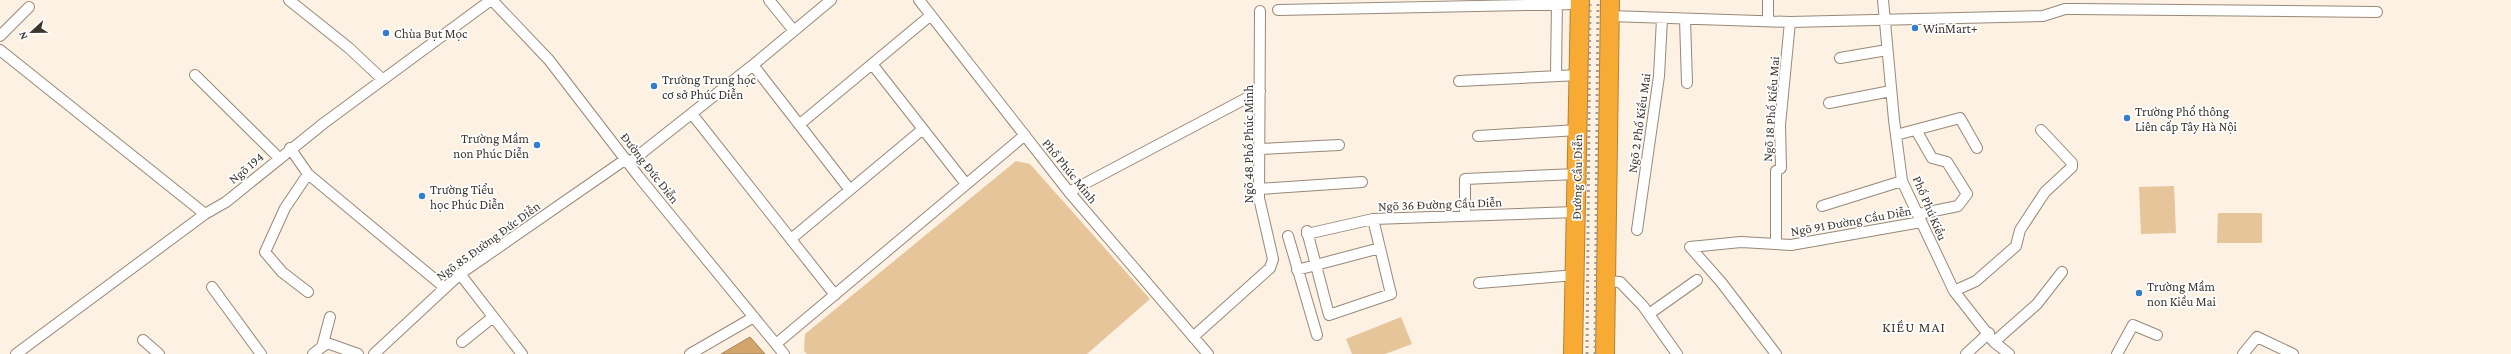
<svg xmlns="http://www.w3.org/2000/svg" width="2511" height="354" font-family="'Crimson Pro',serif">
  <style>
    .green { fill: #e7c59a }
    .water { fill: #d2a56c; stroke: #a5845a }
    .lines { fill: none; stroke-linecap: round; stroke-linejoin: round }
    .street-casing { stroke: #968979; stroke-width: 12 }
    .highway-casing { stroke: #b68132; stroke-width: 20 }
    .street { stroke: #fff; stroke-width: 10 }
    .highway { stroke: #f7aa34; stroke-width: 18 }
    .rail { stroke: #a59c91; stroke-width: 3; stroke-dasharray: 2 4; stroke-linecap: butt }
    .poi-dot { fill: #317ece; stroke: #fff; stroke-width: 1.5 }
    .labels { text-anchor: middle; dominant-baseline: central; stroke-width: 3.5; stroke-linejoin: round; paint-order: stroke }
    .poi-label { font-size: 13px; fill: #3c362f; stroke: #fff; text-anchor: start }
    .street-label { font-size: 13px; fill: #3c362f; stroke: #fff }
    .neighbourhood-label { font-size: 14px; letter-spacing: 1px; fill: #3c362f; stroke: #fff }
  </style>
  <rect width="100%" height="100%" fill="#fdf1e3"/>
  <path class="green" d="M1016,161l14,3 120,135 -63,55h-280l-3,-3 1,-17z
    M2174,186l2,47 -35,1 -2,-47z
    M2218,213h44v30h-45z
    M1401,317l11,27 -27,10h-33l-6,-15z"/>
  <path class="water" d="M750,337l15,17h-44z"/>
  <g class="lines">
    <defs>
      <path id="street" d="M289,0l60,48 33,31
        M492,0l57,60 90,117 145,177
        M769,0l25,31
        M919,0l150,192 139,162
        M1768,0v20
        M1883,0l11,120 8,61 52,110 40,51 15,12
        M1278,10l302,-6
        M1610,16l180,6 253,-6 22,-7h10l302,3
        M1685,19l2,64
        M0,36l29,-29
        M0,50l205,164
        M1840,58l47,-8
        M872,64l94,120
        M753,65l97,125
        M195,75l83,82
        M1556,76l1,-76
        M1459,81l120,-6
        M1829,103l62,-12
        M692,114l143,181
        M800,124l131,-109
        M1916,130l16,28 15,4 20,32 -9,12 -39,8
        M1896,135l64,-17 17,30
        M1478,136l100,-6
        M290,148l18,26 136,113
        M1260,149l79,-4
        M629,163l124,-98 78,-65
        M308,174l-23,34 -20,44 17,20 26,20
        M1259,189l103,-7
        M1069,192l191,-101
        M1822,206l80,-25
        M1465,216v-37l112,-5
        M1637,230l22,-154 3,-57
        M1307,231l22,84 62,-21 -18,-75
        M1307,234l66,-15 203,-7
        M1288,236l29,99
        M791,239l132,-110
        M1776,244v-73l5,-3 -1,-43 10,-103
        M1690,247l51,-5 50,3 130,-23
        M1690,247l31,35 55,72
        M1297,270l83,-22
        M460,274l62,80
        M1606,281l14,1 23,24 34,48
        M1479,283l97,-8
        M212,287l49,67
        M1954,291l22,-10 40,-35 4,-16 25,-38 27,-25v-4l-31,-33
        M1649,314l48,-34
        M1193,337l77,-69 3,-9 -14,-61 1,-187
        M143,340l16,14
        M462,342l31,-25
        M1994,342l43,-38 25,-32
        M776,344l249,-209
        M322,347l8,-30
        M16,354l189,-140 21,-12 98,-79 167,-123
        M313,354l14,-11 31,11
        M374,354l86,-80 166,-115
        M690,354l64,-37
        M1966,354l23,-21
        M2117,354l16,-29 24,10
        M2243,354l14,-17 36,17"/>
      <path id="highway" d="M1573,354l7,-354
        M1605,354l5,-354"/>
    </defs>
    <use href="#street" class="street-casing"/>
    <use href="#highway" class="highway-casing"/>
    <use href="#street" class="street"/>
    <use href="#highway" class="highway"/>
    <path class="rail" d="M1587,354l3,-354
      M1595,354l3,-354"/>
  </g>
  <g class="poi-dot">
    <circle cx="1915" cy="28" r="4"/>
    <circle cx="386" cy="33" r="4"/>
    <circle cx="654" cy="86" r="4"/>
    <circle cx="2127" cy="118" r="4"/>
    <circle cx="537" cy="145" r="4"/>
    <circle cx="422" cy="196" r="4"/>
    <circle cx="2139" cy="293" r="4"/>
  </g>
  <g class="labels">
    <g class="poi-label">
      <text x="1923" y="28">WinMart+</text>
      <text x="394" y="33">Chùa Bụt Mọc</text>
      <text x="662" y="79">Trường Trung học<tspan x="662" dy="15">cơ sở Phúc Diễn</tspan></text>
      <text x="2135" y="111">Trường Phổ thông<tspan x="2135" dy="15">Liên cấp Tây Hà Nội</tspan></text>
      <text x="529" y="138" text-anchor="end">Trường Mầm<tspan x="529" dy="15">non Phúc Diễn</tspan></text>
      <text x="430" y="189">Trường Tiểu<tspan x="430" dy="15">học Phúc Diễn</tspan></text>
      <text x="2147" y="286">Trường Mầm<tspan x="2147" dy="15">non Kiều Mai</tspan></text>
    </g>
    <g class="street-label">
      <text transform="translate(1771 109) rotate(-86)">Ngõ 18 Phố Kiều Mai</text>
      <text transform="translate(1639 123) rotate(-82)">Ngõ 2 Phố Kiều Mai</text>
      <text transform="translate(1248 144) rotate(-90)">Ngõ 48 Phố Phúc Minh</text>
      <text transform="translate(246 168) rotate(-40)">Ngõ 194</text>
      <text transform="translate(650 168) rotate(52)">Đường Đức Diễn</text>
      <text transform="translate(1070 171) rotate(51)">Phố Phúc Minh</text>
      <text transform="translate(1577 177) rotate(-89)">Đường Cầu Diễn</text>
      <text transform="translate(1440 204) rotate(-2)">Ngõ 36 Đường Cầu Diễn</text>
      <text transform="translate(1930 208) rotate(67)">Phố Phú Kiều</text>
      <text transform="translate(1851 221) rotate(-10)">Ngõ 91 Đường Cầu Diễn</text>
      <text transform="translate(488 241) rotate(-36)">Ngõ 85 Đường Đức Diễn</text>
    </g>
    <g class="neighbourhood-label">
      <text x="1914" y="327">KIỀU MAI</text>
    </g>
  </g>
  <g transform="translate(32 32) rotate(248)" stroke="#ffffff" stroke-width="3" paint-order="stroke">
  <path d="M0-3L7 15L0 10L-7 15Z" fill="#3c362f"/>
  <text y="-6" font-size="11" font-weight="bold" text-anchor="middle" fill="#3c362f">N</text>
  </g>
</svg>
